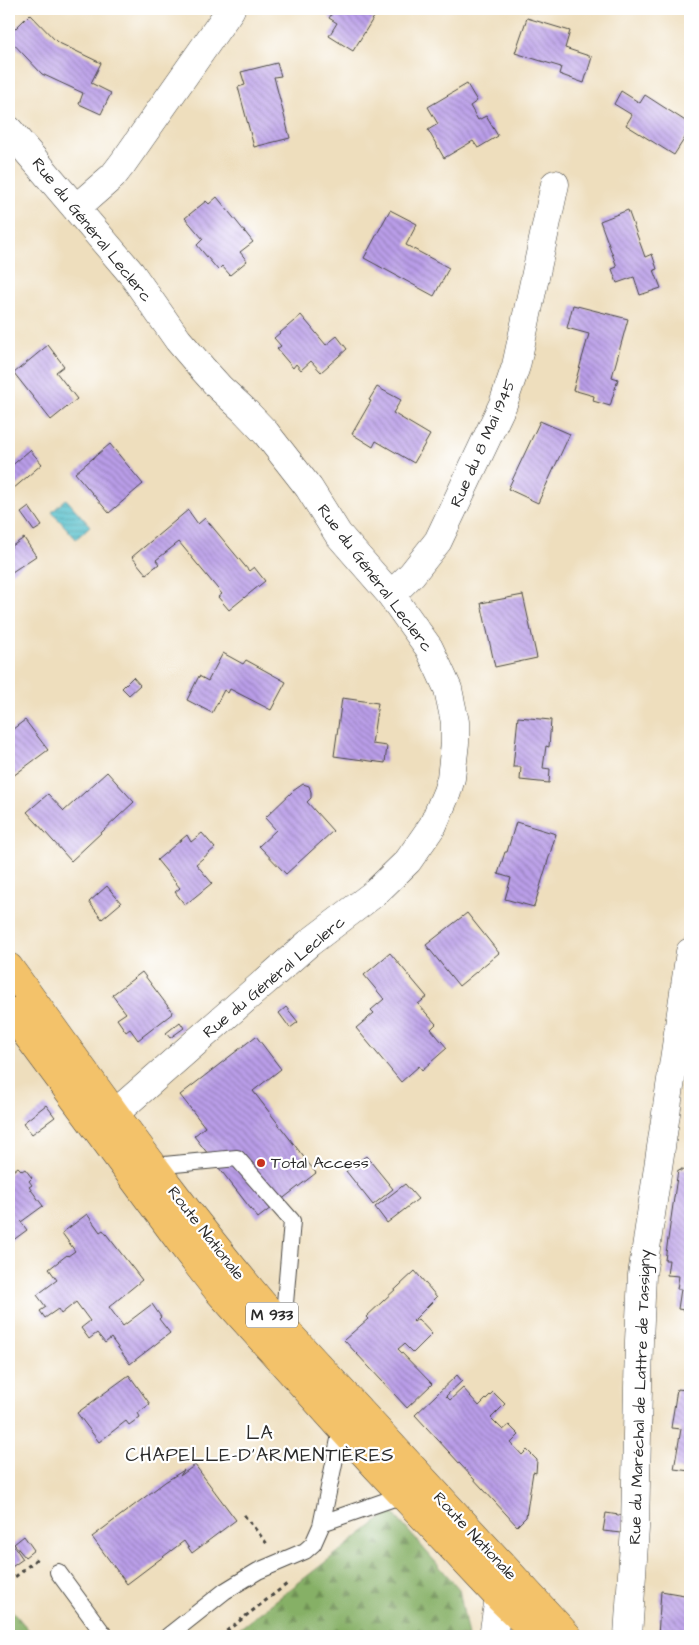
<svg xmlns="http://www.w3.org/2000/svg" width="699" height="1645" font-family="'Architects Daughter',sans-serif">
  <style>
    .forest { fill: url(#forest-firs); stroke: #586e48 }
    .water { fill: url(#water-rules); stroke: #3e747a }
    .building { fill: url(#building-back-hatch) }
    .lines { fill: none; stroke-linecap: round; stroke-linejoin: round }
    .service-casing { stroke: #484641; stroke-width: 18 }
    .minor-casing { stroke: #484641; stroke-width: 29 }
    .primary-casing { stroke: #484641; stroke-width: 29 }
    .path { stroke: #484641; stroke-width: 3; stroke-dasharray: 4 4; stroke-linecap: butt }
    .service { stroke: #fff; stroke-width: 16 }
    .minor { stroke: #fff; stroke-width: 28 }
    .primary { stroke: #f3c26a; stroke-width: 28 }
    .poi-dot { fill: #c8321e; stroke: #fff; stroke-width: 2 }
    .labels { text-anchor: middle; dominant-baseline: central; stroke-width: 4.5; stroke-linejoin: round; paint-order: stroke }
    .shield { fill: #fff; stroke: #6b6b6b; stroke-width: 1 }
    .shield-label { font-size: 15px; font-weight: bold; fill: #2b2b2b }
    .street-label { font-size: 16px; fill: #2b2b2b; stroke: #fff }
    .poi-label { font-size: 16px; fill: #2b2b2b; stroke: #fff; text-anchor: start }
    .quarter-label { font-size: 19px; letter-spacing: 1px; fill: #2b2b2b; stroke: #fff }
  </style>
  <defs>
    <pattern id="forest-firs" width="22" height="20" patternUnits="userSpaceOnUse" patternTransform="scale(1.25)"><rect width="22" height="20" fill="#86b066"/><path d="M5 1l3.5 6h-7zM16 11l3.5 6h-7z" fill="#6e8f54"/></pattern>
    <pattern id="water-rules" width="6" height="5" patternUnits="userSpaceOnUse" patternTransform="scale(1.25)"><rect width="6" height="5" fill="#51beca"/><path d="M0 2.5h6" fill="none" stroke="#439ba4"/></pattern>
    <pattern id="building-back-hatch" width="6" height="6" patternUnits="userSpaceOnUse" patternTransform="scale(1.25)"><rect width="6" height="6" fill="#b99de8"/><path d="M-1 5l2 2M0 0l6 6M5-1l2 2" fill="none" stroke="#9780bc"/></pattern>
  </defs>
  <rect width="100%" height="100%" fill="#fff"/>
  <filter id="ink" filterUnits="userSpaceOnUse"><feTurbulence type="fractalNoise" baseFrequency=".02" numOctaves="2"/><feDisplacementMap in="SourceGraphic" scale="10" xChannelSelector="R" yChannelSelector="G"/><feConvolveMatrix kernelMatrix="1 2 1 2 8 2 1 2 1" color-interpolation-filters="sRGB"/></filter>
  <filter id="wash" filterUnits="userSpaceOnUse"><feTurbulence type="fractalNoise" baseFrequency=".0096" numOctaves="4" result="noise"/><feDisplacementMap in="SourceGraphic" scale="20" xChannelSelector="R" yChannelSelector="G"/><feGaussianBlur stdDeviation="1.12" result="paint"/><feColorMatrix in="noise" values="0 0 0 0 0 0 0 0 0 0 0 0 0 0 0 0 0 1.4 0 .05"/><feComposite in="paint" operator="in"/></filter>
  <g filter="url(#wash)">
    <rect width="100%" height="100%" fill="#eedebd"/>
    <path class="forest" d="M391,1511l68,78 9,47h-238z
      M9,1607l25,29h-25z"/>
    <path class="water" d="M66,499l24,27 -14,13 -24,-27z"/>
    <g id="blocks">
      <path class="building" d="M335,9h44l-26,42 -24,-15 8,-13 -8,-5z
        M30,14l27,28 44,21 -10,20 20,10 -10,21 -22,-10 4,-11 -41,-19 -33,-35v-4z
        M527,18l43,13 -5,17 27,9 -8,26 -25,-9 2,-7 -46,-14z
        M277,63l4,13 -7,1 16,61 -36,9 -16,-60 7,-2 -4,-13z
        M467,84l10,17 -7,5 8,14 8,-4 12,20 -20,12 -5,-7 -29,17 -16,-28 10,-6 -10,-17z
        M621,91l19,12 5,-8 45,29v6l-16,25 -48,-30 6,-10 -18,-11z
        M217,197l36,45 -13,10 7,9 -17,14 -8,-9 -4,4 -21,-25 6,-6 -18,-21 21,-17 3,3z
        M390,210l27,14 -11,21 43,23 -15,28 -70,-38z
        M628,210l17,47 7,-3 5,15 -3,1 7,18 -21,7 -6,-18 -17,6 -5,-14 5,-2 -17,-46z
        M573,305l55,14 -16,58 6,2 -8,27 -17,-5 1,-5 -21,-6 16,-56 -22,-6z
        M301,315l25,30 11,-9 10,13 -26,23 -10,-11 -10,9 -5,-6 -3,4 -16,-19 4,-3 -7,-8z
        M48,345l16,21 -8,6 21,27 -26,21 -37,-47z
        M377,387l24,13 -8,13 37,22 -16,28 -38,-22 -3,6 -21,-13 19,-33 -2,-1z
        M540,421l30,13 -32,69 -30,-14z
        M110,444l33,40 -34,29 -34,-40z
        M30,450l12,14 -29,25 -4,-8v-13z
        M29,507l13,19 -8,5 -13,-18z
        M188,510l10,14 7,-6 44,53 5,-4 11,14 -36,29 -11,-13 4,-3 -43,-52 -23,18 3,4 -13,10 -14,-17z
        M24,538l12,18 -27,18v-26z
        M523,595l14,63 -42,9 -14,-64z
        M223,653l20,11 3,-4 40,22 -15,28 -41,-21 -2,4 -4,-3 -12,23 -25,-13 12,-24 9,5z
        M133,677l7,8 -11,10 -7,-7z
        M342,698l36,5 -6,41 15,2 -2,17 -51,-7z
        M518,717l33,3 -2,27 -3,-1 -3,22 7,1 -1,14 -29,-3 1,-13h-8z
        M25,720l23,30 -39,29v-47z
        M107,772l27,30 -63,59 -44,-49 21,-18 16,17z
        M303,784l6,2 2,6v6l-4,4 26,29 -47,43 -27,-28 17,-16 -11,-12 28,-27z
        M516,822l40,12 -22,73 -29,-8 6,-21 -13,-4 7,-22h2z
        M202,833l13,15 -19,16 16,19 -27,22 -10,-13 5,-4 -23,-28 30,-25 4,7z
        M107,886l14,17 -19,16 -13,-17z
        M467,913l32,40 -40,33 -33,-41z
        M390,953l37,44 -9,7 18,20 -5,5 16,19 -25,22 -3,-4 -18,16 -45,-54 18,-15 -3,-3 13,-11 -20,-24z
        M142,972l31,41 -35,27 -8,-11 -4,3 -9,-13 9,-6 -14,-18z
        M286,1007l12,15 -8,6 -11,-15z
        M180,1022l4,6 -14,10 -4,-5z
        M256,1036l25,33 -28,22 63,82 -58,45 -64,-82 11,-9 -25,-32z
        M46,1105l9,12 -23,17 -9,-11z
        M366,1156l27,33 -20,16 -27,-34z
        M18,1167l4,4 3,-2 7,9 -3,3 3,4 -3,2 14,19 -22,16 6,8 -15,11 -3,-3v-64z
        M681,1169l9,1v141l-12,-2 3,-20h-4l2,-13 -12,-1 2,-15h-4l13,-90 3,1z
        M405,1184l13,15 -31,24 -12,-16z
        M87,1214l13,18 3,-2 39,50 -33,27 14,19 29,-22 9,13 -2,2 11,14 -40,31 -19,-26 -6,5 -8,-10 -8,6 -8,-11 9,-7 -14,-19 -15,12 -3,-5 -13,9 -5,-7 6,-4 -9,-12 20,-15 -8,-11 18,-14 1,1 7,-5 -13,-18z
        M415,1271l22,26 -24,24 1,1 4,-3 14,15 -19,19 -9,-9 -6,5 34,35 -25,24 -63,-68 24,-21 -2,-2z
        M129,1375l21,29 -12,9 2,4 -11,8 -3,-4 -27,21 -22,-29z
        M457,1375l5,6 -16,15 4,4 13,-12 16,18 14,-14 12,12 -14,14 12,12 6,-5 10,10 -8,8 11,12 5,-5 10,10 -1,13 -3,-1 -7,45 -9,9 -102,-111z
        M689,1377h1v94l-16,-2 7,-40 -10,-1 6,-39 10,1z
        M195,1465l41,55 -44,33 -8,-12 -57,43 -35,-47 73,-55 19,-12 -4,6z
        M606,1513l19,3 -3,17 -19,-2z
        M24,1536l10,14 -9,7 -11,-13z
        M9,1539l14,20 -14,10z
        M661,1591l29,5v40h-32z"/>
    </g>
  </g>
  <g filter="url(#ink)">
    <use href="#blocks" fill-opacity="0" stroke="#484641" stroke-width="1"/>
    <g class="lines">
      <defs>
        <path id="service" d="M154,1166l83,-8 55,63 -9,106
          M322,1523l81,-28 6,1
          M58,1572l47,64
          M168,1636l57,-45 18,-11 15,-9 47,-20 8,-7 8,-18 21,-101"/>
        <path id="minor" d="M9,130l122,143 47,67 24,28 18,20 24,22 22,23 43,55 29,46 53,61 38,53 9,19 10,22 7,33v21l-4,35 -4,14 -14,33 -25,36 -33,32 -66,50 -212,186
          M76,208l37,-32 10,-13 108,-154
          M391,595l21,-21 26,-33 65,-137 13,-38 39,-182
          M493,1636l6,-38 13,-17
          M628,1636l7,-108 4,-187 3,-66 48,-323"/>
        <path id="primary" d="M9,967c89,122 174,246 274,360l285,309
          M9,1011l174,235 34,44 158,176 124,132 39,38"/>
      </defs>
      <use href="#service" class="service-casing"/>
      <use href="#minor" class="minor-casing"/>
      <use href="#primary" class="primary-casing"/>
      <path class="path" d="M244,1515l24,30
        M9,1582l30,-25
        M220,1636l67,-52"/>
      <use href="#service" class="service"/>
      <use href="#minor" class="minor"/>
      <use href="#primary" class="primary"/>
    </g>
  </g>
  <circle class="poi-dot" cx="261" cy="1163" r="5"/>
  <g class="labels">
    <rect class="shield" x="246" y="1302.5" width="52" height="25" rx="4"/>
    <g class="shield-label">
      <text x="272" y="1315">M 933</text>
    </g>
    <g class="street-label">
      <text transform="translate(92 230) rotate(51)">Rue du Général Leclerc</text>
      <text transform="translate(483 443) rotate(-66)">Rue du 8 Mai 1945</text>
      <text transform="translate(375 578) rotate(53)">Rue du Général Leclerc</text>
      <text transform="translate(274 977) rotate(-40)">Rue du Général Leclerc</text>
      <text transform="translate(206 1233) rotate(52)">Route Nationale</text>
      <text transform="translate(640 1397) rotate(-88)">Rue du Maréchal de Lattre de Tassigny</text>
      <text transform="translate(475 1536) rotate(47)">Route Nationale</text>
    </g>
    <g class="poi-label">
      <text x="271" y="1163">Total Access</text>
    </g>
    <g class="quarter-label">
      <text x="260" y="1433">LA<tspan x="260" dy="22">CHAPELLE-D'ARMENTIÈRES</tspan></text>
    </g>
  </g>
  <rect width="699" height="1645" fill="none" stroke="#fff" stroke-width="30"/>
</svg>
